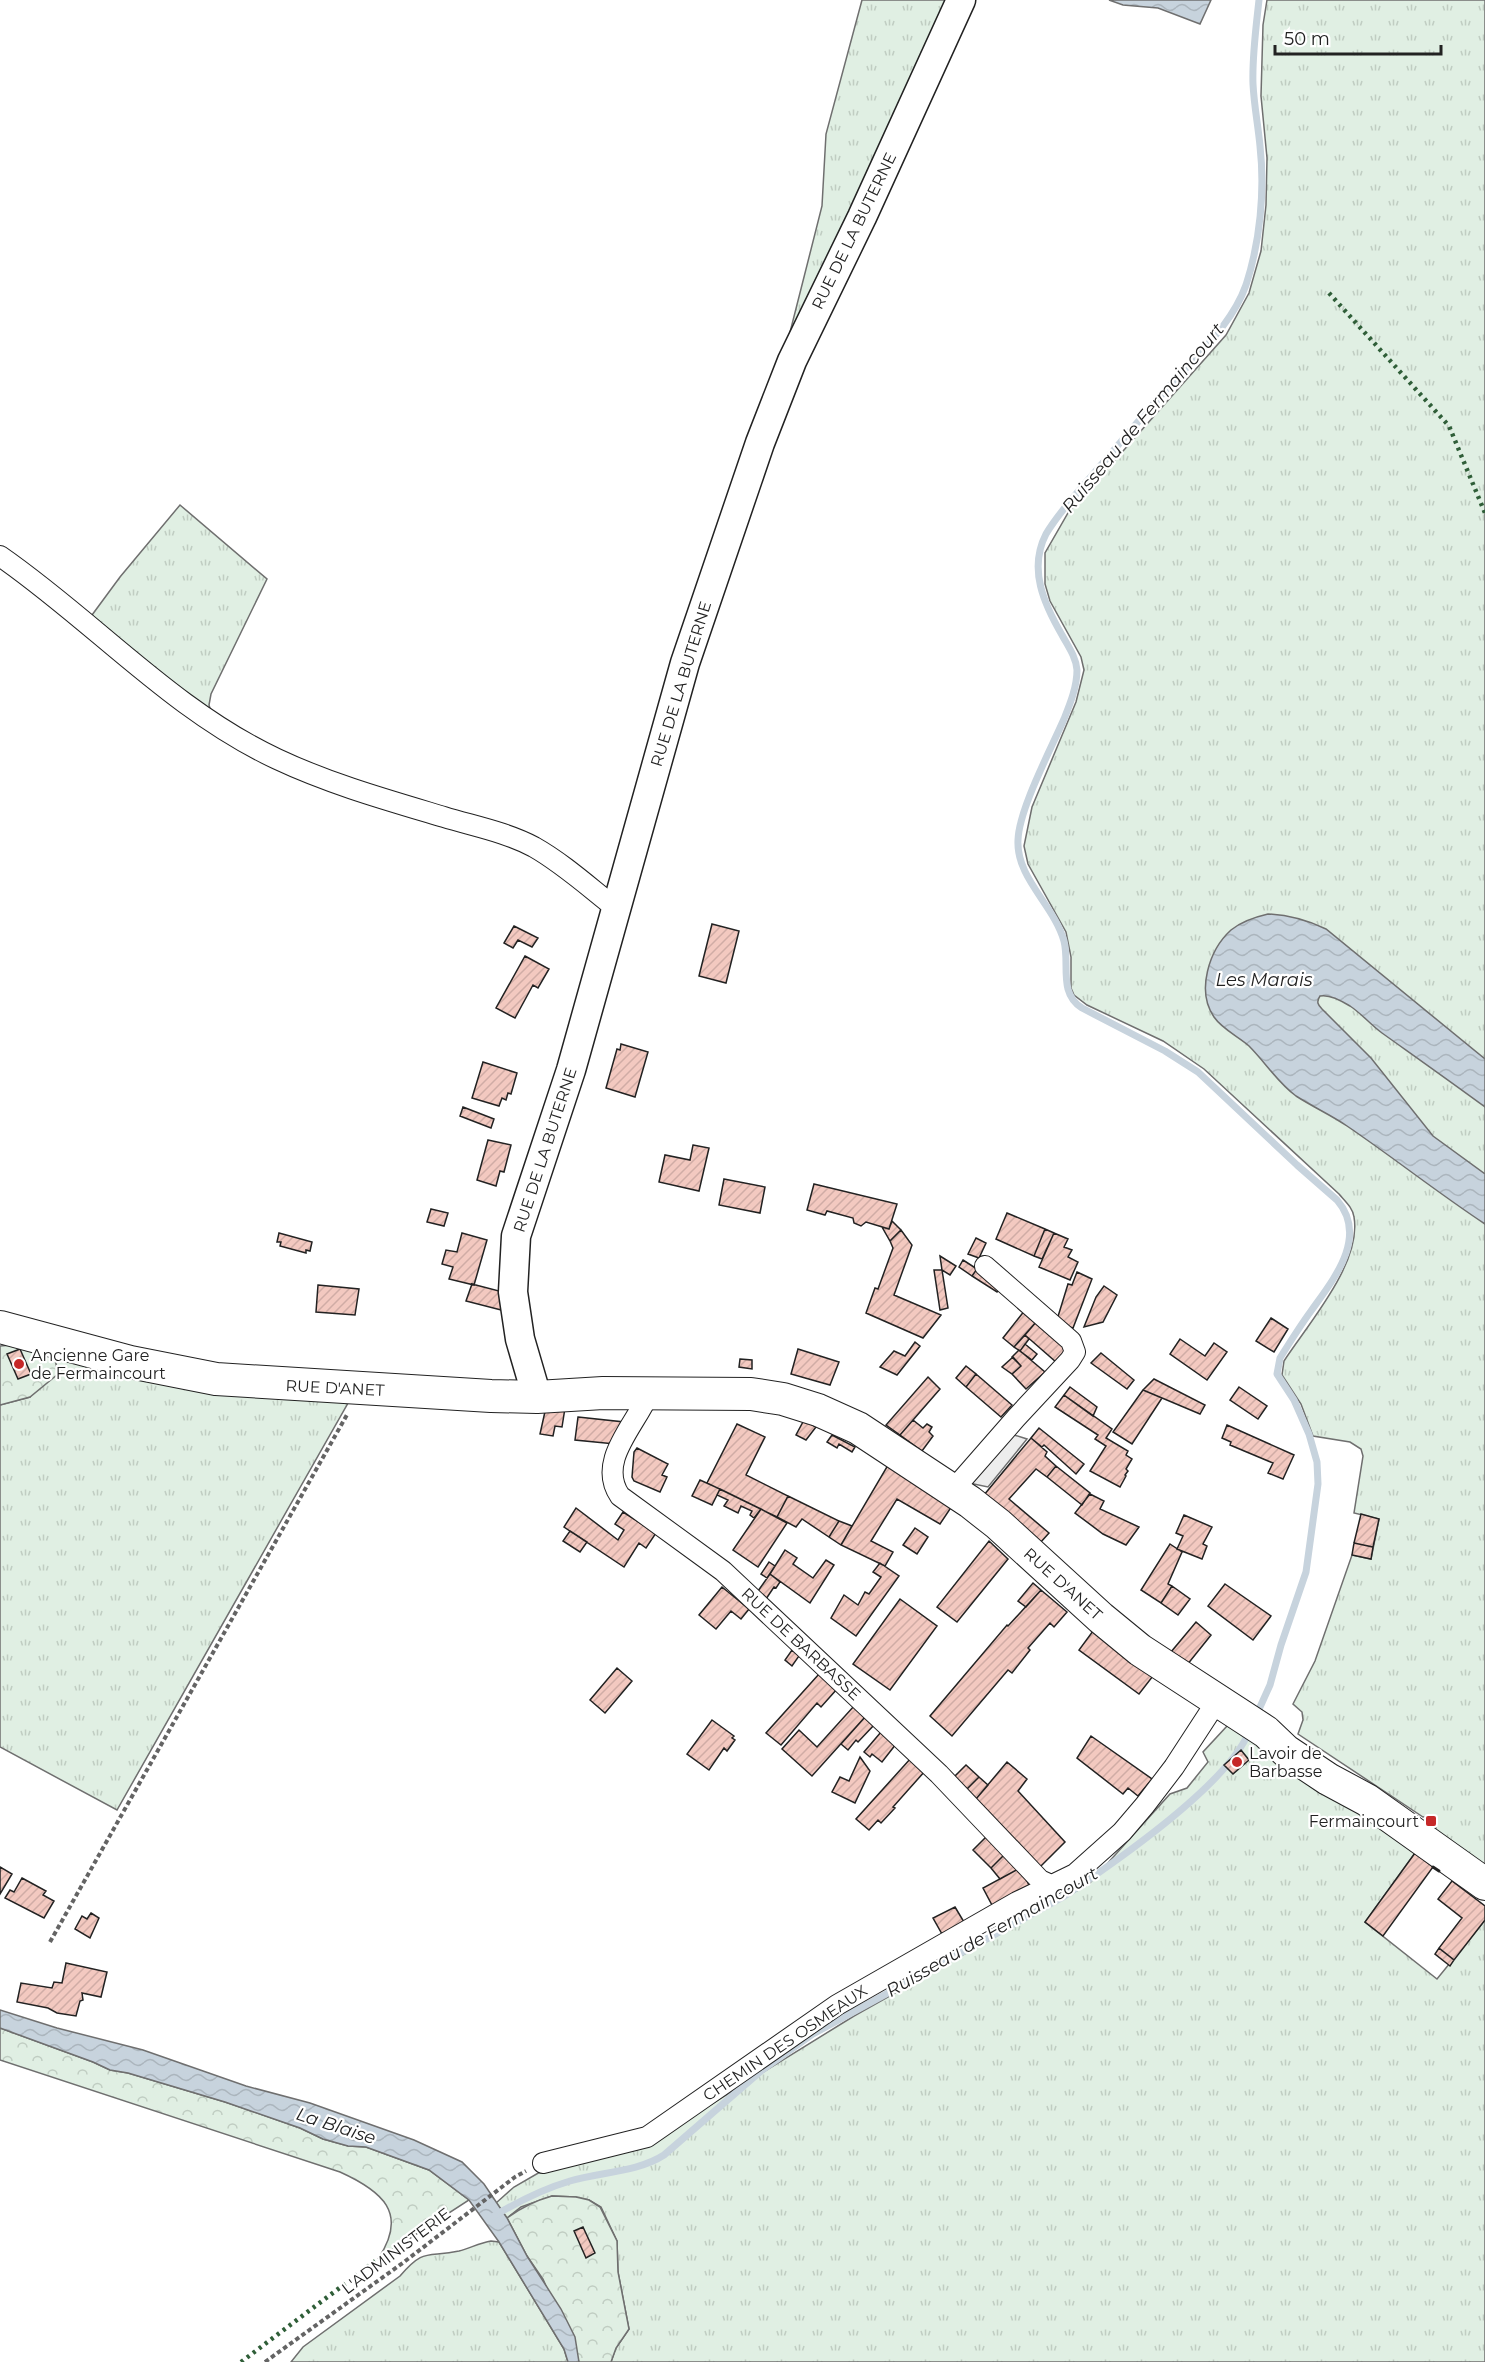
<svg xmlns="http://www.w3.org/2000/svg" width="1485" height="2362" font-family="Montserrat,sans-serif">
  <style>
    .grass { fill: url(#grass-tufts); stroke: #6f6f6f; stroke-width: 1.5 }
    .forest { fill: url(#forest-crowns); stroke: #6f6f6f; stroke-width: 1.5 }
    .parking { fill: #ededed; stroke: #6f6f6f; stroke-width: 1.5 }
    .water { fill: url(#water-waves); stroke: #6f6f6f; stroke-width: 1.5 }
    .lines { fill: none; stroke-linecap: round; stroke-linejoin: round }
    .stream { stroke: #c7d3dd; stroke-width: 7 }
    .building { fill: url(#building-hatch); stroke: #222; stroke-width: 1.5 }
    .street-casing { stroke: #222; stroke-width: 22 }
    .secondary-casing { stroke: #222; stroke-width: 31 }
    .primary-casing { stroke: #222; stroke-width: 34 }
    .path { stroke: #646464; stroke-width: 4; stroke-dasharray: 4.5 3; stroke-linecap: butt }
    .street { stroke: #fff; stroke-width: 20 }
    .secondary { stroke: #fff; stroke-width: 28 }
    .primary { stroke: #fff; stroke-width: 32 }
    .hedge { stroke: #2f5e38; stroke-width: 4.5; stroke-dasharray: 3 4.5; stroke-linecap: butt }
    .wall { stroke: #222; stroke-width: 3 }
    .poi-dot { fill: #c62828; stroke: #fff; stroke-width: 2 }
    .labels { text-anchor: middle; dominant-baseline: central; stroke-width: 4.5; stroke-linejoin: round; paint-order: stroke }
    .street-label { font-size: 16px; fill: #222; stroke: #fff }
    .poi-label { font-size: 16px; fill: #222; stroke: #fff; text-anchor: start }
    .water-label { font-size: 18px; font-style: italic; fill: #222; stroke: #fff }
  </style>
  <defs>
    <pattern id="grass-tufts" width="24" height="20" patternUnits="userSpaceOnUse" patternTransform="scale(1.5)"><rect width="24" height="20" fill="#e0efe3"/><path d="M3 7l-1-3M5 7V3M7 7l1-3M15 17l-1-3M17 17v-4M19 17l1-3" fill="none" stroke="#c0cdc2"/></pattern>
    <pattern id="forest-crowns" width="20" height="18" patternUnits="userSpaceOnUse" patternTransform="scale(1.5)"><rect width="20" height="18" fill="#e0efe3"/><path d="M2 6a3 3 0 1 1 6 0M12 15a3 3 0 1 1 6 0" fill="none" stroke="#c0cdc2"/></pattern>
    <pattern id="water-waves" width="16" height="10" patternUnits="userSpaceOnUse" patternTransform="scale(1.5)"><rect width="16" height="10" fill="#c7d3dd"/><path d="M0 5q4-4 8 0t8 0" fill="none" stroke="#abb5bd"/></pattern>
    <pattern id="building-hatch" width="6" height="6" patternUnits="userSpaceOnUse" patternTransform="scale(1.5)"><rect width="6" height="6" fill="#f3c9c0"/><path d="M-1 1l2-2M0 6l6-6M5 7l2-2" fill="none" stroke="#d0aca5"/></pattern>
  </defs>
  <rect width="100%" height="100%" fill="#fff"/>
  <path class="grass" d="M862,0h89l-166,352 37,-146 4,-72z
    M1267,0h218v1871l-50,-39 2,-10 -9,-6 -5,1 -125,-83 5,-14 -1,-8 -9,-8 22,-43 37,-106 19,4 8,-40 -25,-6 9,-57 -2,-7 -11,-7 -37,-6 -12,-32 -19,-29 2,-14c24,-37 78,-98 70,-144 -1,-9 -9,-16 -15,-23l-135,-125 -41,-28 -76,-36 -13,-10 -3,-7v-31l-5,-25 -38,-68 -4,-18 8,-39 44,-105 8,-32 -3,-13 -31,-56 -5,-17v-31l23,-40 158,-178 23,-42 12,-42 5,-46 1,-47 -6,-62 2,-71z
    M180,505l87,74 -56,115 -2,11 3,10 -123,-99 3,-1 28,-38z
    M54,1354l298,42 -235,414 -117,-63v-342l30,-8z
    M1228,1725l31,19 156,109 -50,69 72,57 48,-59v442h-874l5,-14 13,-19 -11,-57 -1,-31 -16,-34 -12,-7 -13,-3 -24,-1 -31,11 -14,11 -11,-15 18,-16 26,-15 75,-17 32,-11 207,-128 235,-132 81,-90 17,-6 21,-26 -5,-10z
    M491,2241l8,1 65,107 4,13h-277l12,-15 97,-71c25,-29 27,-18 59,-25 11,-3 21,-8 32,-10z"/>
  <path class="forest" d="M12,1345l42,9 4,20 -28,23 -30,8v-59z
    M0,2028l93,34 17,8 18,3 97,29 75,26 23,11 25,7 18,1 63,23 40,30 -91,59c31,-46 4,-68 -38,-87l-340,-112z
    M552,2196l24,1 13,3 11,7 17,34 1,31 11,57 -13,19 -5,14h-32l-36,-83 -16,-23 -20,-38c15,-11 27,-17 45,-22z"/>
  <path class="parking" d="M1011,1434l16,5 -39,48 -19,-4z"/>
  <path class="water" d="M1109,0h102l-11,24 -42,-16 -35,-3z
    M1268,914c22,1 39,6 58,15l159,130v48c-34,-25 -68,-49 -103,-74 -11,-8 -20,-19 -32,-27 -8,-5 -21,-12 -30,-10 -4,6 -2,9 2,13l49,49 62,78 52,38v50c-47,-31 -91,-66 -138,-98 -16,-11 -34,-19 -51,-30 -18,-13 -31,-34 -47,-50 -10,-9 -27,-17 -35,-29 -18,-26 -5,-67 17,-87 11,-9 24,-13 37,-16z
    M0,2010l57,18 86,22 103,36 64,17 104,37 48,22 22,22 23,34 20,38 34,53 14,28 4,25h-11l-4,-13 -65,-107 -30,-42 -40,-30 -63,-23 -18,-1 -25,-7 -23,-11 -75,-26 -97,-29 -18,-3 -17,-8 -93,-34z"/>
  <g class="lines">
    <path class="stream" d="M1256,1716l14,-31 11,-40 25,-73 12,-88 -1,-22 -8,-28 -15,-34 -17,-26 3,-16c10,-16 20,-32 31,-47 22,-31 58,-74 26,-111l-40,-35 -99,-93 -33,-21 -83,-43c-24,-15 -12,-44 -18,-67 -10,-36 -48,-63 -46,-101 1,-31 33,-91 46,-121 6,-15 13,-32 13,-49 -1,-13 -9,-24 -15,-35 -18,-31 -34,-66 -16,-101 13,-22 32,-42 49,-62 27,-31 53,-63 81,-93 26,-29 57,-57 70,-94 14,-43 19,-94 14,-139 -2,-21 -6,-41 -7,-62 -1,-28 3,-56 6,-84
      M494,2216c25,-15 49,-27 76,-35 30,-9 68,-9 94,-26l97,-84 52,-37 250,-137c51,-34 163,-111 186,-165"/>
  </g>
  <path class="building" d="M712,924l27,7 -13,52 -27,-7z
    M514,926l24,12 -6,9 -14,-7 -5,8 -9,-5z
    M525,956l24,13 -11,19 -5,-3 -18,33 -19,-10z
    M621,1044l27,8 -13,45 -29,-9 11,-39 3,1z
    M483,1062l34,11 -6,21 -3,-1 -2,7 -4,-2 -3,8 -27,-8z
    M463,1107l31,12 -3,9 -31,-12z
    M488,1140l23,5 -7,27 -4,-1 -4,15 -19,-6z
    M693,1145l16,3 -10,43 -40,-9 6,-27 25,5z
    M724,1179l41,8 -5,26 -41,-8z
    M814,1184l83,20 -8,25 -23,-7 -5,4 -7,-3 -1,-5 -26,-7 -2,4 -18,-5z
    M431,1209l17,4 -4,13 -17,-4z
    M1007,1213l38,16 -11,27 -38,-17z
    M892,1221l9,9 -11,11 -8,-14 7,2z
    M1045,1229l9,4 -12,26 -8,-3z
    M901,1230l11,15 -18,50 47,20 -18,23 -57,-25 9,-25 3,1 15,-41 -3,-7z
    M279,1233l33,9 -2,9 -4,-1v3l-26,-7 1,-4h-4z
    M462,1233l25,7 -13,45 -25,-6 4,-12 -11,-3 4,-14 11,2z
    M1054,1233l14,6 -4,8 8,3 -4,7 10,5 -8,18 -31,-13z
    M976,1238l10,5 -7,15 -11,-4z
    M940,1256l16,10 -6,9 -8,-5z
    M963,1260l14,9 -5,7 -13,-9z
    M977,1269l24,17 -4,6 -25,-16z
    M934,1270h8l6,38 -8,2z
    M1077,1272l15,7 -19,49 -17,-5 12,-39 4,1z
    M472,1284l31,8 2,19 -39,-10z
    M318,1285l41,4 -4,26 -39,-3z
    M1104,1286l13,9 -14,27 -19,5 12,-30z
    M1025,1310l12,11 -23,26 -11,-9z
    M1271,1318l17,11 -14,23 -18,-11z
    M1037,1321l32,30 -13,11 -31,-27z
    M1025,1335l4,4 -9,12 -6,-4z
    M1180,1339l25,17 9,-13 13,9 -20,28 -37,-26z
    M915,1342l5,4 -23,29 -17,-8 14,-16 11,5z
    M1025,1344l12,10 -5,6 -12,-9z
    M20,1349l11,25 -13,5 -11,-25z
    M798,1349l41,13 -9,23 -39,-11z
    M1019,1350l26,22 -19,17 -14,-15 9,-8 -9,-9z
    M1101,1353l33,27 -7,9 -36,-26z
    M1013,1357l8,9 -9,8 -10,-7z
    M740,1359l12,1v9l-13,-2z
    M966,1366l10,8 -10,13 -10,-9z
    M976,1374l36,31 -11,12 -35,-30z
    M928,1377l12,12 -40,46 -14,-10z
    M1154,1379l51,26 -5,9 -57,-24z
    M1070,1387l27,20 -4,9 -29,-21z
    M1239,1387l28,19 -9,13 -28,-19z
    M1143,1390l19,8 -30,46 -19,-12z
    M1064,1395l48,34 -6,9 22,13 -2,4 6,4 -6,10 2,2 -3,4 1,1 -6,11 -30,-16 16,-25 -11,-7 3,-4 -43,-28z
    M546,1407l19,1 -3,19 -7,-1 -2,10 -13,-2z
    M578,1417l46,5 -9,22 -40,-4z
    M804,1420l12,7 -10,13 -10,-5z
    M913,1420l10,8 4,-4 5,3 -3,5 4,4 -11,15 -22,-16z
    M737,1424l28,13 -19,38 42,21 -11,21 -70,-34z
    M1227,1425l67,30 -11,24 -15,-6 5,-10 -43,-18 1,-3 -9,-4z
    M1039,1428l45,36 -8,10 -32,-29 -2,2 -11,-9z
    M832,1435l23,12 -3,5 -13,-8 -2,4 -10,-6z
    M1031,1438l16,14 -2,4 11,10 -9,11 -11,-8 -27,30 40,34 -9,10 -56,-48z
    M637,1448l31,16 -6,11 5,2 -7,15 -26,-11 -2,-4 2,-25z
    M888,1465l64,41 -12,18 -43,-25 -26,42 22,11 -8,14 -44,-21z
    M1056,1466l34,27 -8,12 -35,-28z
    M700,1480l20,9 -8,16 -20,-9z
    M720,1489l41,20 -7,9 -4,-3 2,-4 -11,-5 -3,7 -14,-7 4,-6 -11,-5z
    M1090,1494l14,7 -4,8 39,18 -13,18 -23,-11 -28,-21z
    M788,1496l51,25 -10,16 -27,-18 -6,8 -19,-10z
    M576,1508l42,32 6,-10 -9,-6 8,-12 33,21 -10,15 -7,-5 -15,24 -60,-40z
    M761,1509l26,14 -29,44 -25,-17z
    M1361,1514l18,5 -6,28 -19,-4z
    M1184,1515l28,12 -9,17 4,2 -5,13 -25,-10 6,-13 -7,-3z
    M839,1521l13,5 -11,19 -12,-8z
    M915,1528l13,9 -11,17 -14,-9z
    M570,1531l17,11 -7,10 -17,-11z
    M989,1541l19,18 -51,63 -20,-15z
    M1354,1543l19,4 -2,12 -19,-4z
    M1170,1544l12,8 -14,32 4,2 -11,17 -20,-13z
    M785,1550l12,8 -4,6 20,14 13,-18 8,5 -24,38 -40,-29z
    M769,1562l6,4 -8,12 -6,-4z
    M880,1563l19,13 -43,60 -25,-18 13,-23 14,10 7,-13 4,2 12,-17 -8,-5z
    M770,1574l10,8 -4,6 -2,-1 -8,12 -8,-8z
    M1033,1583l8,7 -15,17 -8,-6z
    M1225,1584l46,32 -18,24 -45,-34z
    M1172,1586l18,13 -12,16 -17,-12z
    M722,1587l27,22 -8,10 -10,-8 -15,18 -17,-14z
    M1041,1590l26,22 -13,15 -4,-4 -22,25 2,2 -18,23 -4,-3 -56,66 -22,-20 77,-91 1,1z
    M900,1599l37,27 -47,64 -37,-26z
    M1196,1622l15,13 -24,30 -16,-13z
    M1093,1631l60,45 -14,18 -60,-44z
    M792,1650l7,6 -7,10 -7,-6z
    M617,1668l15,13 -27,32 -15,-13z
    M819,1674l18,15 -16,18 -4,-4 -36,42 -15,-12z
    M854,1706l11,11 -53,59 -30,-27 17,-19 18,17z
    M865,1717l9,8 -16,17 -2,-2 -8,10 -7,-6z
    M712,1720l22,16 -2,2 3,2 -8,11 -3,-3 -15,22 -22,-16z
    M881,1732l15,12 -14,18 -10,-8 -2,3 -6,-5z
    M1091,1736l61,43 -14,17 -10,-8 -5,6 -46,-36z
    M1241,1750l8,10 -16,14 -9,-9z
    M860,1757l10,14 -15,32 -23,-11 8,-15 9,4z
    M911,1758l14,13 -32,36 2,1 -14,15 -3,-3 -9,10 -13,-11z
    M1007,1762l20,17 -9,12 47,51 -25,25 -64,-68z
    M966,1765l13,12 -13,13 -13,-12z
    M979,1777l9,8 -12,14 -10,-9z
    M988,1835l18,18 -15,15 -18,-18z
    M1006,1853l14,15 -20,11 -9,-11z
    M1415,1853l18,14 -50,69 -18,-14z
    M0,1867l12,7 -12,20z
    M1020,1868l10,19 -37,20 -10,-19z
    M22,1878l24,13 -3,4 11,6 -10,17 -39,-20 5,-8 4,2z
    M1452,1881l33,25v14l-31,40 -15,-12 23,-30 -24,-19z
    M955,1907l9,15 -22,12 -9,-16z
    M91,1913l8,5 -9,20 -15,-9 7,-13 5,3z
    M1439,1948l15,12 -4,6 -15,-12z
    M66,1963l41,9 -6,25 -19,-4 1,7 -3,1 -4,15 -19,-3 -9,-5 -31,-6 4,-19 31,5 2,-6 8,1z
    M583,2227l12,26 -9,5 -12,-27z"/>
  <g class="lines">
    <defs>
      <path id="street" d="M0,556c94,65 172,154 277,203 53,25 110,41 167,58 29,9 62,15 90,30 30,17 56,41 83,62
        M649,1393c-13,32 -53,68 -29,103l103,75 216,203 101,106 11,5
        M953,1490l63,-72 54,-58 5,-8 -4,-11 -86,-75
        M543,2163l104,-26 190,-132 180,-103 58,-28 47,-42 23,-27 29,-38 43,-66"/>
      <path id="secondary" d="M537,1397l-17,-58 -7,-47 3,-56 55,-166 114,-407 75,-220 32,-82 70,-144 99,-217"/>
      <path id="primary" d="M0,1327l130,35 86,17 275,17 46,1 66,-4 148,1 32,5 35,11 40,18 112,74 28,22 103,94 39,32 126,82 20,19 42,28 39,21 118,84"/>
    </defs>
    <use href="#street" class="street-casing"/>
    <use href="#secondary" class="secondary-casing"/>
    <use href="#primary" class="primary-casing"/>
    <path class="path" d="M50,1942l298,-529
      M265,2362l139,-100 111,-85 11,-6"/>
    <use href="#street" class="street"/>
    <use href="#secondary" class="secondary"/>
    <use href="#primary" class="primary"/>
    <path class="hedge" d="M1329,293l120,133 36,87
      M241,2362l137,-103"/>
    <path class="wall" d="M1433,1867l6,4"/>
  </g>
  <g class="poi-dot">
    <circle cx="19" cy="1364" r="6"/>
    <circle cx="1237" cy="1762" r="6"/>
    <rect x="1425" y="1815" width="12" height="12" rx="3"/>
  </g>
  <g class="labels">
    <g class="street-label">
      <text transform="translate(854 231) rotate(-64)">RUE DE LA BUTERNE</text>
      <text transform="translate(681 684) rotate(-73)">RUE DE LA BUTERNE</text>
      <text transform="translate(545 1150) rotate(-72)">RUE DE LA BUTERNE</text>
      <text transform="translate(335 1388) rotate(3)">RUE D'ANET</text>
      <text transform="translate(1063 1584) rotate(42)">RUE D'ANET</text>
      <text transform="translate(801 1644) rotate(43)">RUE DE BARBASSE</text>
      <text transform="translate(785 2043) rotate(-34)">CHEMIN DES OSMEAUX</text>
      <text transform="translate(396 2251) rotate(-37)">L'ADMINISTERIE</text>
    </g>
    <g class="poi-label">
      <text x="31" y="1355">Ancienne Gare<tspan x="31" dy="18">de Fermaincourt</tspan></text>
      <text x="1249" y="1753">Lavoir de<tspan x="1249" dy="18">Barbasse</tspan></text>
      <text x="1419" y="1821" text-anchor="end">Fermaincourt</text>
    </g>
    <g class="water-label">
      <text transform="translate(1143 418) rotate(-50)">Ruisseau de Fermaincourt</text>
      <text x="1264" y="980">Les Marais</text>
      <text transform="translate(992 1932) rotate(-30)">Ruisseau de Fermaincourt</text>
      <text transform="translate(336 2126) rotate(18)">La Blaise</text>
    </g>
  </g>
  <path d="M1275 45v9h166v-9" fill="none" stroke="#222222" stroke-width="3"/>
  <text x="1284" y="45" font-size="18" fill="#222222" stroke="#ffffff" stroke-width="4.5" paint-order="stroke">50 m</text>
</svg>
